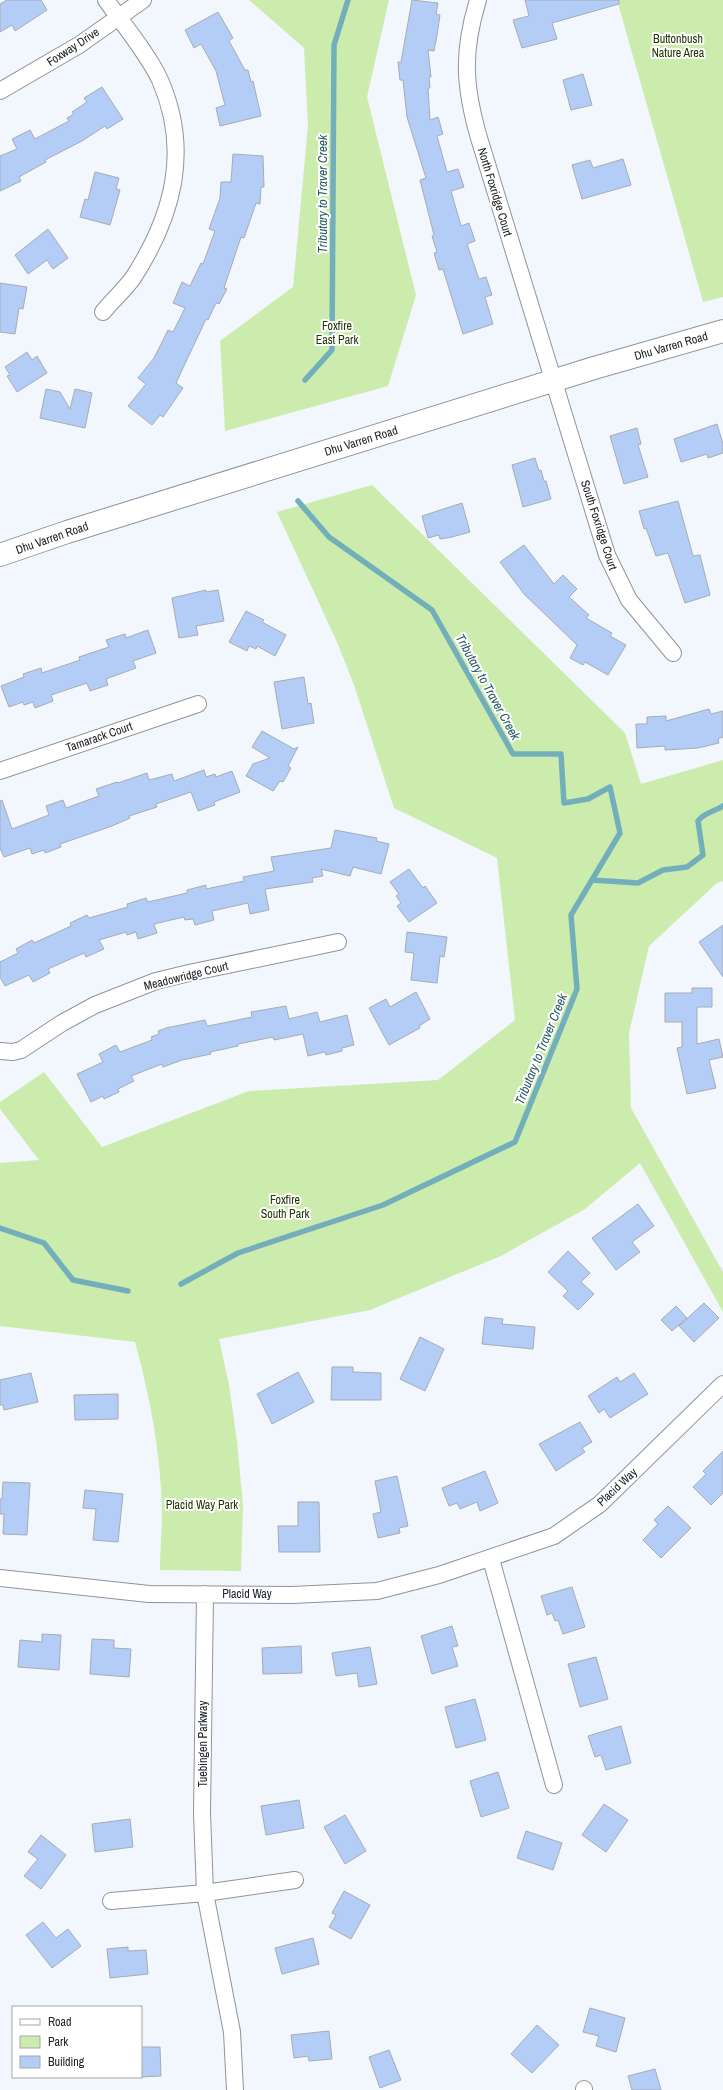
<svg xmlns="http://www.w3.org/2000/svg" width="723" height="2090" font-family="'Archivo Narrow',sans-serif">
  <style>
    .green { fill: #ccecae }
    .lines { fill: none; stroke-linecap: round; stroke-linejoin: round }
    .stream { stroke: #73afbb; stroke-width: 5.5 }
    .building { fill: #b3cdf6; stroke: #a6acb4 }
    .minor-casing { stroke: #8f949c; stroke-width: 18 }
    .secondary-casing { stroke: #8f949c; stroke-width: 24 }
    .minor { stroke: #fff; stroke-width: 16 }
    .secondary { stroke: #fff; stroke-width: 22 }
    .labels { text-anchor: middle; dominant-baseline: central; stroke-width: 4; stroke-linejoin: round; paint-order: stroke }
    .park-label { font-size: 12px; fill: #213701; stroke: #fff }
    .street-label { font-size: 12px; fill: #202225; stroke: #fff }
    .water-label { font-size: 13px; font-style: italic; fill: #275961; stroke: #fff }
  </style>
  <rect width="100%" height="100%" fill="#f2f6fd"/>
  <path class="green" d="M249,0h140l-22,97 49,198 -28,91 -163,45 -5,-90 73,-54 15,-162 -4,-77z
    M617,0h106v297l-20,5z
    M372,485l253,248 16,51 82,-24v121l-6,2 -68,63 -20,87 2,75 92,164v40l-83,-149 -55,46 -84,47 -131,54 -151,29 10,46 8,56 6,65 -2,65 -81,-1c0,-19 2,-39 2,-58 -1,-58 -12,-115 -27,-170l-135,-16v-163l39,-3 -39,-51v-7l44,-30 58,75 147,-56 189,-11 77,-60 -18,-162 -103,-50 -40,-123 -17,-43 -60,-130z"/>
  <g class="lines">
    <path class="stream" d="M305,380l27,-30 2,-305 14,-45
      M592,880l46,3 25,-13 24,-3 16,-12 -5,-34c7,-9 16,-9 25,-15
      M0,1228l44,15 29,37 55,11
      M181,1284l57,-31 145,-48 132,-63 62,-153 -6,-74 49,-82 -10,-46 -22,12 -24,4 -3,-49h-48l-81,-144 -103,-73 -31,-36"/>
  </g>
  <path class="building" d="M7,0h34l6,10 -32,21 -3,-6 -12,7v-28z
    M412,0l26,3 -2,11 4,1 -3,20 -3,16 -6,-1 3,27h-2l1,11h-2l2,32 8,-3 5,17 -6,2 10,36 11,-3 6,18 -13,4 10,35 8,-3 6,18 -8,3 12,35 7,-2 6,18 -7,2 8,27 -30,10 -20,-65 -4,1 -5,-17 3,-1 -5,-16 2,-1 -14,-55 6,-2 -19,-61 -4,-37h-3l-2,-18h3z
    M525,0h94v4l-67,19 5,16 -35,9 -9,-28 16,-4z
    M218,12l15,26 -4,3 16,29h3l3,12 2,-1 8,35 -41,10 -4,-18 9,-3 -9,-34 -15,-27 -7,4 -9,-18z
    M583,74l9,31 -21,5 -8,-30z
    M102,87l21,32 -16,10 -2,-3 -23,15 -37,19 1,2 -27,15 2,4 -21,10v-35l17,-7 -5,-10 18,-9 5,9 34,-18 -2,-3 7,-4 -2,-2 15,-10 -3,-4z
    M233,154l30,2 1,31h-3l-1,17 -4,-1 -12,35 -3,-1 -17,51 3,1 -8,15 -3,-1 -8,17 -2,-1 -30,64 7,5 -20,29 -3,-2 -8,10 -24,-19 18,-22 -8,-6 16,-20 14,-28 5,2 12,-24 -12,-5 9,-21 8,4 11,-23 2,1 12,-33 -6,-2 11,-31 1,-16h10z
    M623,159l8,26 -49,14 -10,-34 18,-5 3,8z
    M95,172l24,6 -3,11 4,1 -10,35 -30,-8 5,-18 3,1z
    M48,229l20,29 -15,11 -6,-9 -19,14 -13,-19z
    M0,283l27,4 -4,22 -4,-1 -4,26 -15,-2z
    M27,352l5,8 5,-4 10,17 -30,19 -10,-16 3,-1 -5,-8z
    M46,389l14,3 10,17 5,-20 17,4 -7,35 -45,-10z
    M717,424l6,20v9l-15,5 -1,-4 -26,8 -7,-23z
    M637,428l4,16 -3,1 10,32 -24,7 -14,-48z
    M535,458l4,13 2,-1 3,11h2l5,18 -28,8 -11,-42z
    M678,501l15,55 7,-1 10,40 -25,8 -17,-50 -12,3 -10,-28 -2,1 -5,-18z
    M462,503l8,29 -18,5 -12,2 -1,-4 -11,3 -6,-22z
    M524,545l30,39 9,-9 14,14 -8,8 20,18 -3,3 26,15 -2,3 16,9 -18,30 -23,-13 -2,3 -13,-7 7,-13 -53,-51 -24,-32z
    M206,590v2l12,-2 6,31 -28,5 2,9 -19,3 -7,-40z
    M246,611l18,9 -2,2 24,13 -11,21 -18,-10 -1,3 -7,-3 -2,5 -18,-9z
    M148,630l8,23 -23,8 3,7 -30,11 2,6 -18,6 -3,-8 -36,12 2,6 -18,7 -2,-6 -9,3 -1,-3 -14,5 -8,-21 23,-9 -1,-3 18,-6 1,5 38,-13 -1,-3 30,-10 -3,-7 19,-6 1,4z
    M304,677l4,27 3,-1 3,20 -32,6 -8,-47z
    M709,709l2,5 12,-3v26l-5,2 1,4 -21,5 -33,2v-4l-28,2 -1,-24h11v-7l19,-1v5z
    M262,731l32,18 4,-2 -10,19 3,2 -8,14 -3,-1 -7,10 -27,-15 7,-12 17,-6 -18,-11z
    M204,770l2,7 9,-3 1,3 16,-6 8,21 -26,10 1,3 -17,6 -7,-19 -35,12 1,3 -28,9 1,2 -18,8 -52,18 1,3 -16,6 -1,-3 -12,4 -2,-6 -26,9 -4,-9v-47l2,-1 10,29 37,-14 -3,-9 17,-6 3,8 33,-12 -3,-7 21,-7 1,1 29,-10 2,7 23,-6 2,7z
    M335,830l42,8 -1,3 13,3 -8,30 -28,-7 -3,9 -29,-7 2,7 -11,2 1,4 -48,7 4,21 -19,4 -2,-11 -36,8 2,9 -19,5 -2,-6 -8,1 -1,-3 -30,7 3,9 -19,6 -2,-7 -9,3 -1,-3 -27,8 5,9 -18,8 -2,-4 -36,16 2,4 -17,9 -4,-7 -24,11 -5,-9v-15l18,-9 -2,-4 16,-9 2,3 37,-17 -1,-3 17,-8 2,3 39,-11 -1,-3 19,-6 2,4 39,-9v-3l19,-5v4l38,-8 -1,-4 31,-6 -3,-14 60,-9z
    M409,869l14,19 2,-2 12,17 -28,19 -12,-16 4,-3 -5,-7 3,-2 -9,-12z
    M723,925v52l-24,-35z
    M407,932l40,5 -3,20 -4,-1 -3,27 -26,-3 3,-27 -9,-1z
    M692,988h20v19h-15v37l22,-5 4,18 -14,3 7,28 -29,6 -10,-46 5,-1v-25h-17v-29h27z
    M416,992l14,27 -11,7 1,2 -31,17 -20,-37 17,-9 4,8z
    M286,1006l3,13 28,-7 3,10 27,-7 7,30 -12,3v3l-16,4 -1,-3 -17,4 -5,-22 -29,6 -1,-3 -35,7v2l-28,6 1,2 -29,6 -19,7 -1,-3 -31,12 3,5 -16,8 1,3 -15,7 -1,-3 -12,6 -14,-28 26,-12 -4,-8 17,-9 4,7 32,-12 -1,-3 8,-3 -1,-3 8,-3 39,-8 2,6 11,-2 34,-7 -1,-5z
    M638,1204l16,22 -22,16 8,10 -24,18 -24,-32z
    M568,1251l22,22 -9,9 13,12 -16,16 -15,-14 5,-5 -20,-19z
    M704,1303l15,15 -25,24 -15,-16z
    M676,1306l11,12 -15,13 -11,-11z
    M485,1317l18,2 -1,5 33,3 -2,22 -51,-5z
    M420,1337l24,12 -19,42 -25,-12z
    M332,1367h21v5l28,1v27h-50z
    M298,1372l16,30 -42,22 -15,-30z
    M31,1373l7,29 -34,8 -1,-5h-3v-25z
    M634,1373l14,21 -38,24 -6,-9 -5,4 -11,-17 29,-19 3,5z
    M118,1394v25l-43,1 -1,-25z
    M580,1422l12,20 -10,6 3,4 -29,19 -17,-27z
    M723,1451v42l-12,12 -18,-18 13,-13 -3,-3z
    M485,1471l13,32 -18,8 -3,-9 -17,7 -3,-6 -8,3 -7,-18z
    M397,1476l11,50 -9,2 1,5 -22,5 -5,-24 8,-2 -6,-31z
    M3,1482l27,1 -3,52 -24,-1 1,-20h-4v-15h2z
    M85,1490l38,4 -5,48 -25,-2 3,-31 -13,-1z
    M298,1502h21l1,50h-41l-1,-26h20z
    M668,1506l23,22 -30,30 -18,-18 15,-16 -4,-4z
    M572,1587l13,40 -22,7 -5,-14 -3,1 -3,-8 -5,2 -6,-19z
    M452,1626l6,20 -6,1 6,19 -26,8 -11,-38z
    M42,1634l19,1 -2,35 -41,-3 2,-27 22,2z
    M92,1639l22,1v8l17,1 -2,28 -39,-3z
    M301,1646l1,27 -39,1 -1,-26z
    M370,1647l7,37 -18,3 -2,-14 -21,3 -4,-23z
    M596,1657l12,42 -28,8 -12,-43z
    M475,1699l11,41 -30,8 -11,-41z
    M621,1726l10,37 -25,7 -5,-15 -6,2 -7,-21z
    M498,1772l11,36 -28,9 -11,-36z
    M299,1800l5,28 -38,7 -5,-29z
    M604,1804l24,16 -22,32 -24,-17z
    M345,1815l21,36 -21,13 -21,-37z
    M130,1819l3,28 -38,5 -3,-28z
    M526,1831l36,12 -9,27 -36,-12z
    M41,1835l25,20 -25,34 -17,-13 14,-17 -10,-7z
    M344,1891l26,14 -19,34 -22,-12 7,-12 -4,-2z
    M43,1922l13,16 12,-9 13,17 -29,22 -26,-33z
    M313,1938l6,26 -37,10 -7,-26z
    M128,1947v4l18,-1 2,24 -38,4 -3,-29z
    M590,2008l35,10 -9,34 -20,-6 3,-10 -16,-4z
    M537,2025l22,20 -27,28 -21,-19z
    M329,2031l3,28 -23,2 -1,-5 -14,2 -3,-23z
    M141,2047h19l1,29 -20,1z
    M389,2050l12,30 -21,8 -11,-31z
    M655,2069l6,21h-29l-4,-14z"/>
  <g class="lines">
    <defs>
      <path id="minor" d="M478,0c-16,52 -14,86 1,138l128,417 22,45 44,53
        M0,91l79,-46 64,-45
        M103,312c9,-11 21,-22 30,-34 40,-62 58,-127 27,-198 -12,-26 -37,-56 -54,-80
        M0,771l198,-67
        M0,1051l13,1 8,-2 41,-27 33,-18 61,-24 33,-8 149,-31
        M491,1559l63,226
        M0,1578l149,16 143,1 85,-4 62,-16 115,-39 46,-32 123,-120
        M205,1594l-3,219 3,80 27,139 3,58
        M111,1901l94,-8 90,-13
        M584,2089v1"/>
      <path id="secondary" d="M0,555l67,-23 527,-164 129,-37"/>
    </defs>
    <use href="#minor" class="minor-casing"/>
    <use href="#secondary" class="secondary-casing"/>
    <use href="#minor" class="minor"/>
    <use href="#secondary" class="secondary"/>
  </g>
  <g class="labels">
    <g class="park-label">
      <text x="678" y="39">Buttonbush<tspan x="678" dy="14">Nature Area</tspan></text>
      <text x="337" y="326">Foxfire<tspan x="337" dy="14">East Park</tspan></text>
      <text x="285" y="1200">Foxfire<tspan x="285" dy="14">South Park</tspan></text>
      <text x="202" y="1505">Placid Way Park</text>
    </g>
    <g class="street-label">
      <text transform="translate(73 47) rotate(-33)">Foxway Drive</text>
      <text transform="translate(495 192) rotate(73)">North Foxridge Court</text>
      <text transform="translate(671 346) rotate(-16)">Dhu Varren Road</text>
      <text transform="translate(361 441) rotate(-17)">Dhu Varren Road</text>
      <text transform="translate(599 525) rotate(72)">South Foxridge Court</text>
      <text transform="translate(52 538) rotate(-19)">Dhu Varren Road</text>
      <text transform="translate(99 737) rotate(-19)">Tamarack Court</text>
      <text transform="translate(186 976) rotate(-14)">Meadowridge Court</text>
      <text transform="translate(617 1487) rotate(-43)">Placid Way</text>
      <text x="247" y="1594">Placid Way</text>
      <text transform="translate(203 1744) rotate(-90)">Tuebingen Parkway</text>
    </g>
    <g class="water-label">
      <text transform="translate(322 194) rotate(-90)">Tributary to Traver Creek</text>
      <text transform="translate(488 687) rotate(61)">Tributary to Traver Creek</text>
      <text transform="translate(541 1049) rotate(-68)">Tributary to Traver Creek</text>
    </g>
  </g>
  <rect x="12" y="2006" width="130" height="72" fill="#ffffff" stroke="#a6a7a8"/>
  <rect x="20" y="2019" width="20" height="6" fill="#ffffff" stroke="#a6a7a8"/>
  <text x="48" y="2026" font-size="12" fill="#202225">Road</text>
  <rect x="20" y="2036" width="20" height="12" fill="#ccecae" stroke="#a6a7a8"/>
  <text x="48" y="2046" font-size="12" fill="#202225">Park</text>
  <rect x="20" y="2056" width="20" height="12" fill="#b3cdf6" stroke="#a6a7a8"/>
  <text x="48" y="2066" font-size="12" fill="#202225">Building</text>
</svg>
